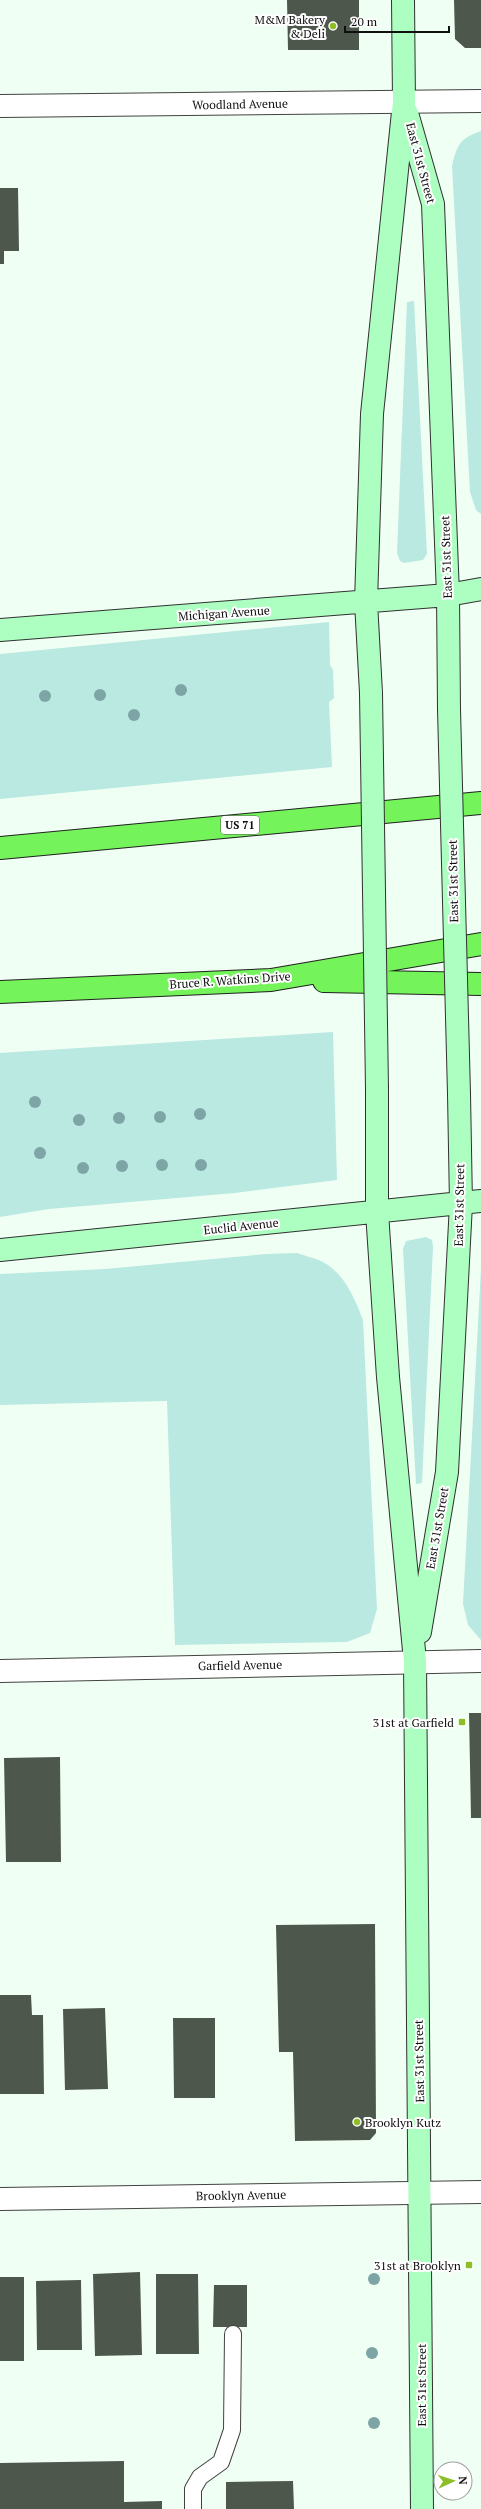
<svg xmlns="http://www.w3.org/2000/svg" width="481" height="2509" font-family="'PT Serif',serif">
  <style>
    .green { fill: #bae9e2 }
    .building { fill: #4e574b }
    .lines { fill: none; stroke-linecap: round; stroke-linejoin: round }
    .lane-casing { stroke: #424242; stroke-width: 18 }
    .street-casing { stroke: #424242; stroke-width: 24 }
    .secondary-casing { stroke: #313131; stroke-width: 24 }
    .highway-casing { stroke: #202020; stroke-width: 24 }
    .lane { stroke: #fff; stroke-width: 16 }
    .street { stroke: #fff; stroke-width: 22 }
    .secondary { stroke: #acfec1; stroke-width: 22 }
    .highway { stroke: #75f35b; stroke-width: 22 }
    .secondary-bridge-casing { stroke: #313131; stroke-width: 24; stroke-linecap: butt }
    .secondary-bridge { stroke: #acfec1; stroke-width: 22 }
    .tree { fill: #7da5a5 }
    .poi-dot { fill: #8ebe27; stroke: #fff; stroke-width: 1.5 }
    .labels { text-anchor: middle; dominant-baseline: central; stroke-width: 4; stroke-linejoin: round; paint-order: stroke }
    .shield { fill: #fff; stroke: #575757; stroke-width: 1 }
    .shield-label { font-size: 11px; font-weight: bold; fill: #0f0f0f }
    .poi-label { font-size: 12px; fill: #0f0f0f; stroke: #fff; text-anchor: end }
    .street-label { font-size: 12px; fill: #0f0f0f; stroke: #fff }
  </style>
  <rect width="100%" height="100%" fill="#f0fff3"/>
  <path class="green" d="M481,131v383l-5,-4 -6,-18 -18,-326c5,-21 8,-28 29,-35z
    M414,301l13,253 -4,6 -19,3 -4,-2 -3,-8 10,-251z
    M329,622l1,43 3,5 1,28 -5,4 3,65 -332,32v-145z
    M333,1032l4,148 -102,13 -186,16 -49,8v-164z
    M426,1237l6,3 1,7 -11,236 -6,1 -13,-235 3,-8z
    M297,1253c8,3 18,5 26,9 22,12 32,37 40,58l14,289 -7,24 -23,9 -172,3 -8,-244 -167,4v-131l105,-5 161,-15z
    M481,1268v372l-13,-15 -5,-21z"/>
  <path class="building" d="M287,0h72v50h-71z
    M454,0h27v48h-16l-10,-9z
    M0,188h18l1,63h-15v13h-4z
    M469,1713h12v105h-10z
    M60,1757l1,105h-55l-2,-104z
    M375,1924l1,209 -6,7 -75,1 -2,-89h-14l-3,-127z
    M0,1995h31l1,20h11l1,79h-44z
    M105,2008l3,81 -43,1 -2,-81z
    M173,2018h42v80h-41z
    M140,2272l2,83 -47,1 -2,-82z
    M156,2274h42l1,80h-43z
    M0,2277h24v84h-24z
    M81,2280l1,70h-45l-1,-69z
    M214,2285h33v42h-34z
    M124,2461v41l38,-1v8h-162v-46z
    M293,2481l1,28h-68v-27z"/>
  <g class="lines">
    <defs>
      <path id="lane" d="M193,2509v-20l7,-12 21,-15 11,-32 1,-96"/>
      <path id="street" d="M0,106l481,-5
        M0,1671l481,-10
        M0,2199l481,-7"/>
      <path id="secondary" d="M407,113l26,91 15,391 1,114
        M0,630l448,-35 33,-6
        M371,693l-5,-91 6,-188 32,-312 -1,-102
        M377,1089v123l11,165 27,284 7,848
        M0,1250l481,-49
        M420,1632l27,-160 14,-268 -2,-110"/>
      <path id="highway" d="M0,848l481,-45
        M324,981l157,3
        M0,992l271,-12 210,-36"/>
    </defs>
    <use href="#lane" class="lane-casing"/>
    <use href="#street" class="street-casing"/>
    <use href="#secondary" class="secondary-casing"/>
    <use href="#highway" class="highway-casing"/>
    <use href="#lane" class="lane"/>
    <use href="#street" class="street"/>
    <use href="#secondary" class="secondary"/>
    <use href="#highway" class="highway"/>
    <defs>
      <path id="secondary-bridge" d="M371,693l6,396
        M449,709l10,385"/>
    </defs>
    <use href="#secondary-bridge" class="secondary-bridge-casing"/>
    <use href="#secondary-bridge" class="secondary-bridge"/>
  </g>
  <g class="tree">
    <circle cx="181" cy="690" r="6"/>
    <circle cx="100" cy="695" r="6"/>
    <circle cx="45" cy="696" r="6"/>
    <circle cx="134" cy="715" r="6"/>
    <circle cx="35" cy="1102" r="6"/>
    <circle cx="200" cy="1114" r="6"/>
    <circle cx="160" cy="1117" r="6"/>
    <circle cx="119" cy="1118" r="6"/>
    <circle cx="79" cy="1120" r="6"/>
    <circle cx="40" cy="1153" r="6"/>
    <circle cx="162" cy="1165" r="6"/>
    <circle cx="201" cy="1165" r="6"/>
    <circle cx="122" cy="1166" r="6"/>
    <circle cx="83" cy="1168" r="6"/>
    <circle cx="374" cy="2279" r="6"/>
    <circle cx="372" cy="2353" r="6"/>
    <circle cx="374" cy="2423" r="6"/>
  </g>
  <g class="poi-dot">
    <circle cx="333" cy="26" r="4"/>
    <rect x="458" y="1718" width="8" height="8" rx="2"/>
    <circle cx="357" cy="2122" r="4"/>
    <rect x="465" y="2261" width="8" height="8" rx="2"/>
  </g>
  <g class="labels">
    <rect class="shield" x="221" y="816" width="38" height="18" rx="3"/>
    <g class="shield-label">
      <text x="240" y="825">US 71</text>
    </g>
    <g class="poi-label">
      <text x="325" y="19">M&amp;M Bakery<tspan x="325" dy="14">&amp; Deli</tspan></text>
      <text x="454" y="1722">31st at Garfield</text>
      <text x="365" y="2122" text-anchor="start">Brooklyn Kutz</text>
      <text x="461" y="2265">31st at Brooklyn</text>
    </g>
    <g class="street-label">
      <text transform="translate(240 104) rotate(-1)">Woodland Avenue</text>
      <text transform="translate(421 163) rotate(75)">East 31st Street</text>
      <text transform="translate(446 557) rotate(-92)">East 31st Street</text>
      <text transform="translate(224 613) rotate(-4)">Michigan Avenue</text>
      <text transform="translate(453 881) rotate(-91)">East 31st Street</text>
      <text transform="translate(230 980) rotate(-4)">Bruce R. Watkins Drive</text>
      <text transform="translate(459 1205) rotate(-89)">East 31st Street</text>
      <text transform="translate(241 1226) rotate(-6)">Euclid Avenue</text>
      <text transform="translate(437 1528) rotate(-80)">East 31st Street</text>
      <text transform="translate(240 1665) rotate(-1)">Garfield Avenue</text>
      <text transform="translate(419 2061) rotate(-91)">East 31st Street</text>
      <text transform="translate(241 2195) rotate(-1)">Brooklyn Avenue</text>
      <text transform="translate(421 2385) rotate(-90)">East 31st Street</text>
    </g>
  </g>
  <g transform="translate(453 2481) rotate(87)"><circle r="19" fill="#ffffff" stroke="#9f9f9f"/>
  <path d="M0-3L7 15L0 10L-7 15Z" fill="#8ebe27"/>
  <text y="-6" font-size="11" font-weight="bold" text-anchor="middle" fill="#0f0f0f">N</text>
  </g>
  <path d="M345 26v6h104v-6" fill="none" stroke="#0f0f0f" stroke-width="2"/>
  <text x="351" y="26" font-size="12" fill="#0f0f0f" stroke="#ffffff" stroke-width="3" paint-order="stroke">20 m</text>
</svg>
